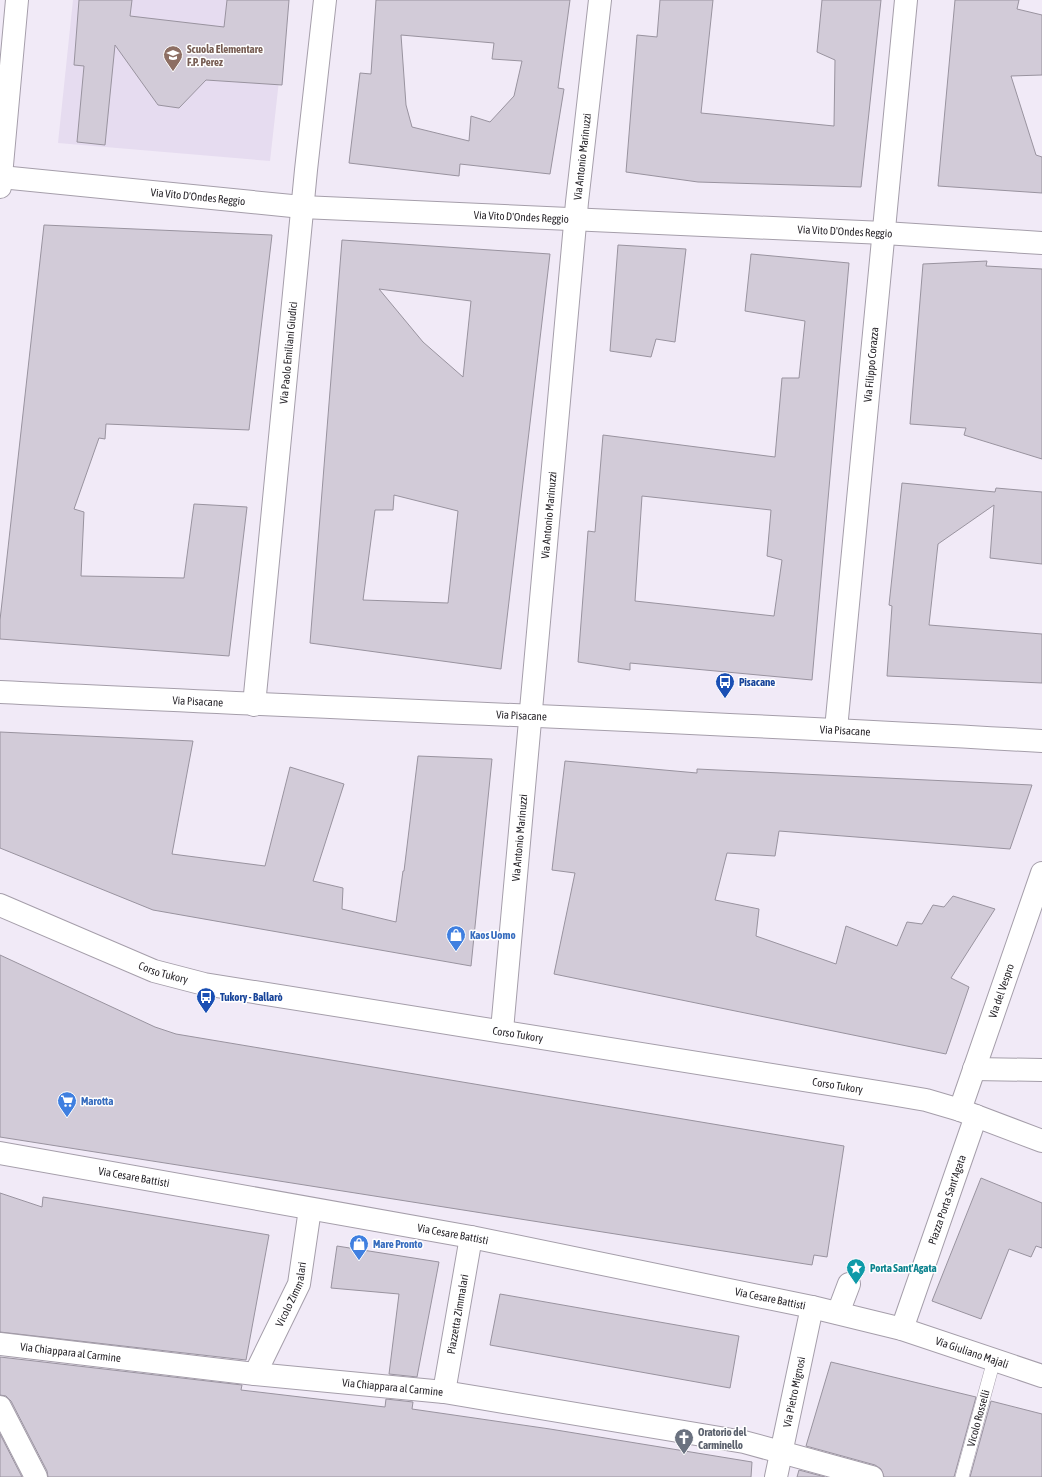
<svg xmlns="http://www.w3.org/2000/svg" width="1042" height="1477" font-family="'Asap Condensed',sans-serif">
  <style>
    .built { fill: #e6dcf0 }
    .building { fill: #d2cbd8; stroke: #99939f; fill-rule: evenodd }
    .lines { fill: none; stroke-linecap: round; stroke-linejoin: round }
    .lane-casing { stroke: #a59eaa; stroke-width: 14 }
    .street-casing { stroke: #a59eaa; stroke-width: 24 }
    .secondary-casing { stroke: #a59eaa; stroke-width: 24 }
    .lane { stroke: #fff; stroke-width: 13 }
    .street { stroke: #fff; stroke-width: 22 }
    .secondary { stroke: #fff; stroke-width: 22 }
    .labels { text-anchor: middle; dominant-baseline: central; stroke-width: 3; stroke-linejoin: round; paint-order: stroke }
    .education-label { font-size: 11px; font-weight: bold; fill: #785e54; stroke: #fff; text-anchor: start }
    .street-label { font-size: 11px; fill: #2a272c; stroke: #fff }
    .transit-label { font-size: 11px; font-weight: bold; fill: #164399; stroke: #fff; text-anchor: start }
    .shop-label { font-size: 11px; font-weight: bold; fill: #366cbe; stroke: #fff; text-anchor: start }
    .culture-label { font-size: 11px; font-weight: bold; fill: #0d838f; stroke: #fff; text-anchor: start }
    .worship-label { font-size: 11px; font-weight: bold; fill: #5b616d; stroke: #fff; text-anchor: start }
  </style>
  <rect width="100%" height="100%" fill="#f1eaf7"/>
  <path class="built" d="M73,0h215l-18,161 -212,-18z"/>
  <path class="building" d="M79,0h53l-2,16 94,11 3,-27h62l-7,85 -76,-5 -27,28 -21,-3 -43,-60 -10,100 -28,-3 7,-76 -10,-1z
    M376,0h194l-12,88 6,1 -14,85 -90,-10 -1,12 -110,-13 11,-90 11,1zM401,35l93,8 -2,16 30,2 -8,35 -24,26 -19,-6 -2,25 -57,-14 -6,-22z
    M660,0h53l-12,113 133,13 1,-66 -18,-8 5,-52h59l-20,187 -163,-5 -72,-10 11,-137 20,2z
    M955,0h64l-2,9 25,6v60l-31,1 25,79 6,2v36l-104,-7z
    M44,225l228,10 -23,195 -143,-6 -1,15 -6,-1 -25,71 10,3 -3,64 103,2 10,-74 53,3 -18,149 -229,-17v-19z
    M342,240l208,14 -49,415 -191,-26zM379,289l92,12 -8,76 -40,-35zM394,495l64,16 -10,92 -85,-3 12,-90h18z
    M618,245l68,4 -11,93 -19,-3 -5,18 -41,-6z
    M751,254l98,9 -37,417 -182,-17v7l-52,-8 10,-131 7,1 8,-97 172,22 7,-79h17l6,-57 -60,-10zM642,496l129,14 -4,46 15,4 -8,56 -139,-15z
    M987,261l-1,5 56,3v190l-78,-24 2,-7 -56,-4 13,-160z
    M902,483l93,9 1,-4 46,4v72l-52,-6 4,-53 -56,39 -9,81 113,9v49l-155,-7 5,-70 -3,-1z
    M0,732l193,9 -21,113 93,12 25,-99 54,17 -31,97 30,7 -1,21 54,13 7,-51h1l14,-115 74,3 -21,207 -318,-56 -153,-62z
    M565,761l132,12v-4l335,16 -22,64 -231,-18 -4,25 -48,-3 -12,47 44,9 -3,27 80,28 10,-38 51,20 10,-24 15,2 11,-19 11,2 9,-11 42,13 -44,69 18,9 -23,67 -392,-80 21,-101 -23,-3z
    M0,955l155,72 21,7 668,112 -17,111 -13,-2 -2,10 -812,-128z
    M981,1178l61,25v45l-6,-2 -5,11 -22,-8 -28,70 -49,-18z
    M0,1193l42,14 1,-10 226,38 -23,125 -246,-28z
    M337,1246l102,16 -22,115 -28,-3 10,-80 -68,-6z
    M500,1294l239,42 -9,52 -240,-43z
    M0,1357l242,28 -1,5 144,17 1,-8 27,3 -1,7 138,20 202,33 -1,15h-703l-1,-6 -36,-70 -5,-5 -6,-1z
    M831,1362l145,35 -22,80h-70l-3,-8 -6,-4 -69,-19z
    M991,1401l51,13v63h-72z
    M0,1434l22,43h-22z
    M799,1470l26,7h-28z"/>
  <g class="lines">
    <defs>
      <g id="lane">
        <path id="s1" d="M962,1477l32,-117"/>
      </g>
      <g id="street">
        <path id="s2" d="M1,177l301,30 582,26 158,10"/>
        <path id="s3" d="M254,705l52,-535 19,-170"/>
        <path id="s4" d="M836,729l70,-729"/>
        <path id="s5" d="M502,1030l75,-828 23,-202"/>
        <path id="s6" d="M0,1153l471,84 341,70 90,22 140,47"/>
        <path d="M838,1313l11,-29"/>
        <path id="s7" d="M902,1329l74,-213"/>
        <path id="s8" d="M0,1344l255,30 189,18 300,50 128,35"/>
        <path id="s9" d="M255,1374l44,-90 11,-75"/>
        <path id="s10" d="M444,1392l27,-155"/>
        <path d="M0,1407l36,70"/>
        <path id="s11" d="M776,1477l36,-170"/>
      </g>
      <g id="secondary">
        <path d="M0,187l17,-187"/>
        <path id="s12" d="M0,692c347,17 695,29 1042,49"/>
        <path id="s13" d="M0,905l154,66 50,13 687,110 35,6 34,10 82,31"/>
        <path d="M974,1069l68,1"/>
        <path id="s14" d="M960,1110l82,-237"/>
      </g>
    </defs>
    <use href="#lane" class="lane-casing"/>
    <use href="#street" class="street-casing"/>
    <use href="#secondary" class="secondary-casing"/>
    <use href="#lane" class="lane"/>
    <use href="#street" class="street"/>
    <use href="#secondary" class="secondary"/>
  </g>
  <defs>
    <symbol id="school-pin" viewBox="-11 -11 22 30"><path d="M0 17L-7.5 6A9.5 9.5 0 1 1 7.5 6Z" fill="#8d6e63" stroke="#fff"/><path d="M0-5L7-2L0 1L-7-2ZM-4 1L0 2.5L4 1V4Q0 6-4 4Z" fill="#fff"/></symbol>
    <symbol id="bus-pin" viewBox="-11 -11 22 30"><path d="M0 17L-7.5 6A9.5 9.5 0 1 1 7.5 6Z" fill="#1a4fb4" stroke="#fff"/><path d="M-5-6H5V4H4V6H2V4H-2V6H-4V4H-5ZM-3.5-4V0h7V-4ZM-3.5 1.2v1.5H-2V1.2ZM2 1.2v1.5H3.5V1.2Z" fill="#fff"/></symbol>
    <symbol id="shop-pin" viewBox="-11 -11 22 30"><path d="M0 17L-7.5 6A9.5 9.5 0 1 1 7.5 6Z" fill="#3f7fe0" stroke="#fff"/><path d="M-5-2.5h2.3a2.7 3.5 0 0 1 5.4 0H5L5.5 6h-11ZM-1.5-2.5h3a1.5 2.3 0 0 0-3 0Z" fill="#fff"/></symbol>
    <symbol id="supermarket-pin" viewBox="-11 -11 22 30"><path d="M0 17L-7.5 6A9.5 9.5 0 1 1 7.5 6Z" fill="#3f7fe0" stroke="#fff"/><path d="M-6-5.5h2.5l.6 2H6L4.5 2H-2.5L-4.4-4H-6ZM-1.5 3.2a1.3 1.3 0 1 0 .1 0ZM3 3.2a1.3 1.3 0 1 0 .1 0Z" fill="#fff"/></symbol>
    <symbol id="sight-pin" viewBox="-11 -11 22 30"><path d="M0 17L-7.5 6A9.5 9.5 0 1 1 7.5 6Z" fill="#0f9aa8" stroke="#fff"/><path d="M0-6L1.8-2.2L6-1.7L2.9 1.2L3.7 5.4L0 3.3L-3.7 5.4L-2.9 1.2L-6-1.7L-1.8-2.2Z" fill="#fff"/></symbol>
    <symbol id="church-pin" viewBox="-11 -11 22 30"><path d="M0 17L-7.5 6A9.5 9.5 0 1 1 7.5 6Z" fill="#6b7280" stroke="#fff"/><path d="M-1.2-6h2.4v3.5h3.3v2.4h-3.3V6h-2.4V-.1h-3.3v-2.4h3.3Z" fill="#fff"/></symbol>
  </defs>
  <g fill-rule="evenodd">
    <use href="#school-pin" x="162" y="44" width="22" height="30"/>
    <use href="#bus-pin" x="714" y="671" width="22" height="30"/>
    <use href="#shop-pin" x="445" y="924" width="22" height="30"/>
    <use href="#bus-pin" x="195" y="986" width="22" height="30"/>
    <use href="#supermarket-pin" x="56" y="1090" width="22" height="30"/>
    <use href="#shop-pin" x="348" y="1233" width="22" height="30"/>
    <use href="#sight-pin" x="845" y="1257" width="22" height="30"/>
    <use href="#church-pin" x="673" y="1427" width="22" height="30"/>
  </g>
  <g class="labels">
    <g class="education-label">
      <text x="187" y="49">Scuola Elementare<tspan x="187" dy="13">F.P. Perez</tspan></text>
    </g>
    <g class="street-label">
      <text stroke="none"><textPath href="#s5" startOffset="877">Via Antonio Marinuzzi</textPath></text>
      <text stroke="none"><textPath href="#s2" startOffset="198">Via Vito D'Ondes Reggio</textPath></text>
      <text stroke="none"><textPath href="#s2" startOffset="522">Via Vito D'Ondes Reggio</textPath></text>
      <text stroke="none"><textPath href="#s2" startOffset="846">Via Vito D'Ondes Reggio</textPath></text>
      <text stroke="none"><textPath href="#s3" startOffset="354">Via Paolo Emiliani Giudici</textPath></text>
      <text stroke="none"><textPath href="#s4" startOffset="366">Via Filippo Corazza</textPath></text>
      <text stroke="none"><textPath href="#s5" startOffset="517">Via Antonio Marinuzzi</textPath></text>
      <text stroke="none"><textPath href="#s12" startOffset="198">Via Pisacane</textPath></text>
      <text stroke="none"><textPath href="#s12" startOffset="522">Via Pisacane</textPath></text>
      <text stroke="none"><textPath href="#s12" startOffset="846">Via Pisacane</textPath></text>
      <text stroke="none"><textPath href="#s5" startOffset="193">Via Antonio Marinuzzi</textPath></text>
      <text stroke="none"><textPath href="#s13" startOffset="177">Corso Tukory</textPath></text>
      <text stroke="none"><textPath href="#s14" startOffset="126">Via del Vespro</textPath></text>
      <text stroke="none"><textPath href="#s13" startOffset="537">Corso Tukory</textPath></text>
      <text stroke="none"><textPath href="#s13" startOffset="861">Corso Tukory</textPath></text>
      <text stroke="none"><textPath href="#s6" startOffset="136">Via Cesare Battisti</textPath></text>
      <text stroke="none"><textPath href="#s7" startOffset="137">Piazza Porta Sant'Agata</textPath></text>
      <text stroke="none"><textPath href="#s6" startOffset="460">Via Cesare Battisti</textPath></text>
      <text stroke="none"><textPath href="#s9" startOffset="88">Vicolo Zimmalari</textPath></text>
      <text stroke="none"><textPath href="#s6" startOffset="784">Via Cesare Battisti</textPath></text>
      <text stroke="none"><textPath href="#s10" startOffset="79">Piazzetta Zimmalari</textPath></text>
      <text stroke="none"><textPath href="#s8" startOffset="71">Via Chiappara al Carmine</textPath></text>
      <text stroke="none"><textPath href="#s6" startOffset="993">Via Giuliano Majali</textPath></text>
      <text stroke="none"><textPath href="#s8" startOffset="395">Via Chiappara al Carmine</textPath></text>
      <text stroke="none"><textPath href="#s11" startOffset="87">Via Pietro Mignosi</textPath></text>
      <text stroke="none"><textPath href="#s1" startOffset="61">Vicolo Rosselli</textPath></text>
    </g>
    <g class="transit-label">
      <text x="739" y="682">Pisacane</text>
      <text x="220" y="997">Tukory - Ballarò</text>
    </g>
    <g class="shop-label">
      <text x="470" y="935">Kaos Uomo</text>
      <text x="81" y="1101">Marotta</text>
      <text x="373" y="1244">Mare Pronto</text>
    </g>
    <g class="culture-label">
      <text x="870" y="1268">Porta Sant'Agata</text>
    </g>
    <g class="worship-label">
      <text x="698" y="1432">Oratorio del<tspan x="698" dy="13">Carminello</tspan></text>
    </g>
  </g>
</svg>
